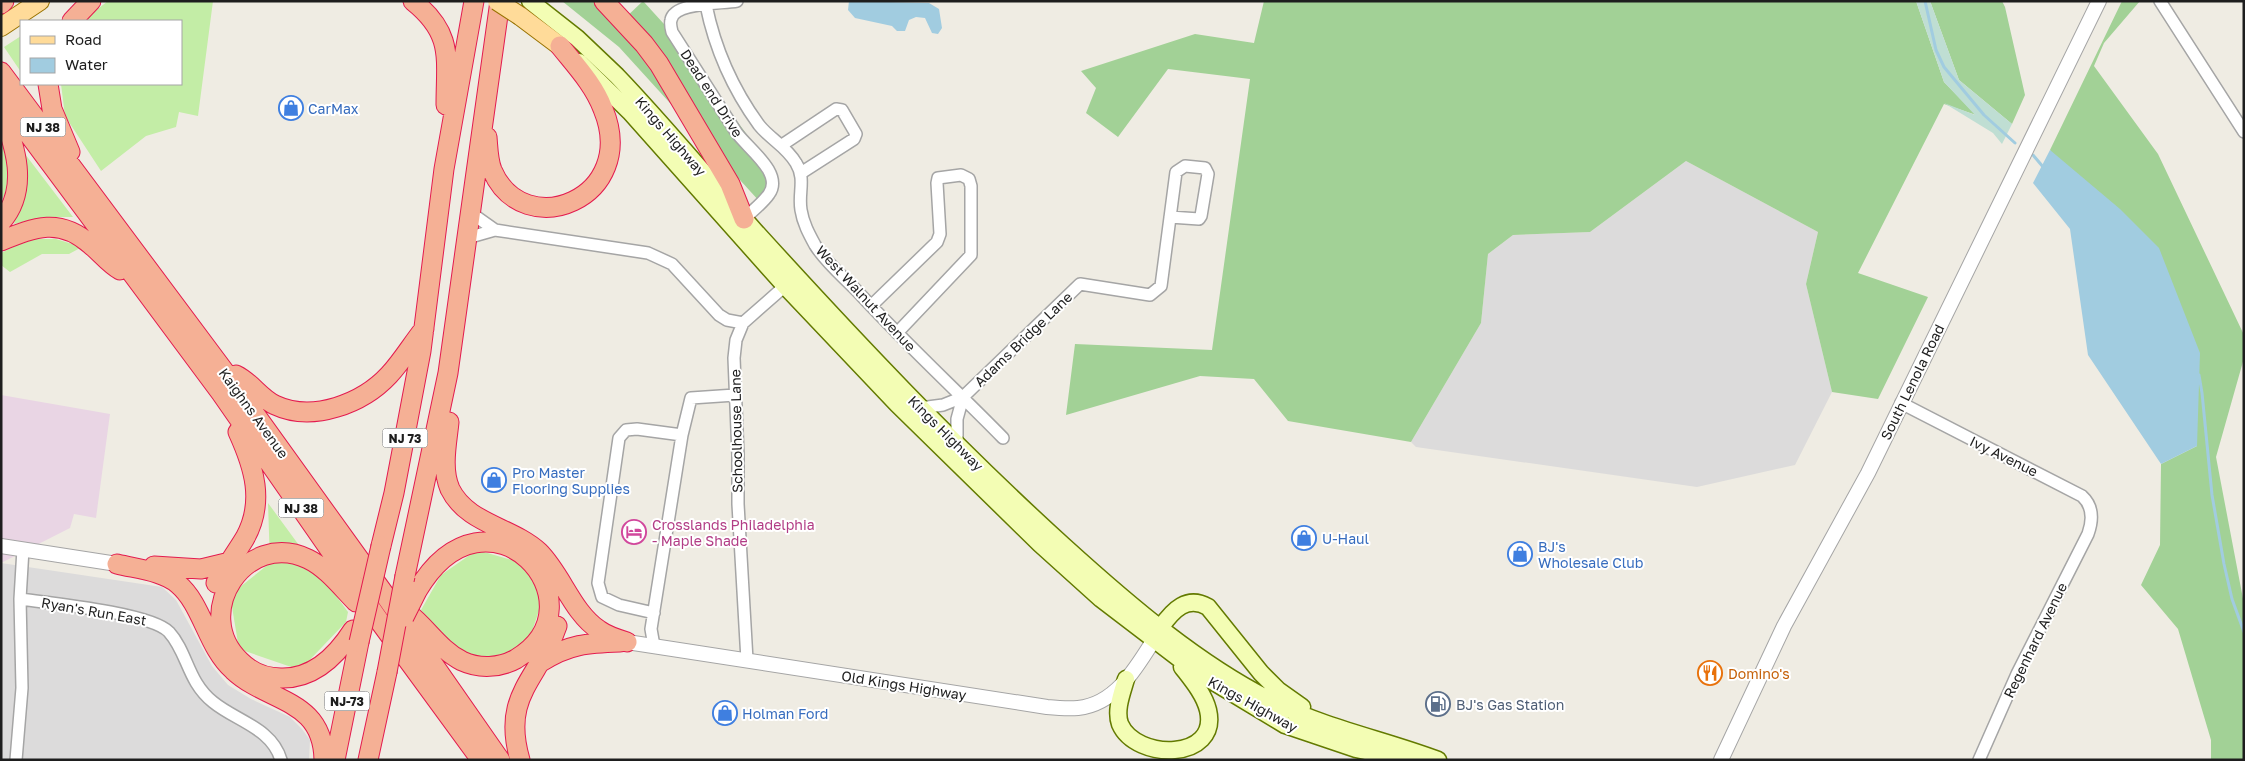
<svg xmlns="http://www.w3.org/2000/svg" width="2245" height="761" font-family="'Golos Text',sans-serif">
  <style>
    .residential { fill: #dcdbdb }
    .industrial { fill: #e9d5e4 }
    .grass { fill: #c3eda6 }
    .forest { fill: #a2d196 }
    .wetland { fill: #bfded3 }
    .water { fill: #a1cce0 }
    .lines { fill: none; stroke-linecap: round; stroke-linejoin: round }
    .stream { stroke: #a1cce0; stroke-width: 3 }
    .minor-casing { stroke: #a5a5a5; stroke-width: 14 }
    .tertiary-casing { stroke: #a5a5a5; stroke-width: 16 }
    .secondary-casing { stroke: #637a00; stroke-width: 19 }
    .primary-casing { stroke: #987200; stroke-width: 20 }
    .trunk-casing { stroke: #e31b4f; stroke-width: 21 }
    .minor { stroke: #fff; stroke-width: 11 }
    .tertiary { stroke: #fff; stroke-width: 14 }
    .secondary { stroke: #f3fdb4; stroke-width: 16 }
    .primary { stroke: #ffdb99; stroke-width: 18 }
    .trunk { stroke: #f5b095; stroke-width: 19 }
    .primary-bridge-casing { stroke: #987200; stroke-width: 20; stroke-linecap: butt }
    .trunk-bridge-casing { stroke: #e31b4f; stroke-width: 21; stroke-linecap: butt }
    .primary-bridge { stroke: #ffdb99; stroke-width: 18 }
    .trunk-bridge { stroke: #f5b095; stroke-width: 19 }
    .labels { text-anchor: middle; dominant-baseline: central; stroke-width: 4; stroke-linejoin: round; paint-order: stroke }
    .shield { fill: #fff; stroke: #626262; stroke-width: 1 }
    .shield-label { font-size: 12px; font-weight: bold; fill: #1e1e1e }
    .street-label { font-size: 14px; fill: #1e1e1e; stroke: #fff }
    .shop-label { font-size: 14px; fill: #366cbe; stroke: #fff; text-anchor: start }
    .hotel-label { font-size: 14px; fill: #b23c85; stroke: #fff; text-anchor: start }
    .food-label { font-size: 14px; fill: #c56008; stroke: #fff; text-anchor: start }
    .service-label { font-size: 14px; fill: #4e5e75; stroke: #fff; text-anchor: start }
  </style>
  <rect width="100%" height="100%" fill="#efece3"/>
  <path class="residential" d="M1686,161l132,71 -12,52 26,108 -37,73 -98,22 -281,-40 -5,-5 70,-119 7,-69 25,-19 77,-3z
    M1,563l161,24 14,13 36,66 16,19 23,14 39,18 12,12 8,11 -1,20h-308z"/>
  <path class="industrial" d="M1,395l109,19 -14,104 -22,-4 -4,14 -69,35z"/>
  <path class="grass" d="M108,1h105l-15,115 -19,-4 -3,15 -30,9 -45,35 -36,-55 -4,-32h120v-63h-99z
    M21,36v36l-17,-25z
    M1,137l5,7 5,37 -10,21z
    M25,154l48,63h-29l-30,7 13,-49z
    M30,239h26l26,8 -13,7h-27l-32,18 -9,-7v-12z
    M268,503l80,109 -2,10 -46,48 -61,-21 -9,-54 40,-32z
    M477,550l49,14 17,35 -16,47 -36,16 -41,-15 -29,-37 20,-35z"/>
  <path class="forest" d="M562,1h40l20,20 21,-20 31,34 98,134 -3,25 -9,8 -141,-155z
    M1264,1h652l28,81 32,33 -32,-11 -86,169 70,24 -50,102 -46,-7 -26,-108 12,-52 -132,-71 -96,71 -77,3 -25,19 -7,69 -70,119 -123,-21 -34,-42 -54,-3 -134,39 9,-71 137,6 38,-271 -82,-10 -50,68 -32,-24 10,-25 -15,-17 114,-37 59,9z
    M1930,1h72l3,6 20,88 -13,29 -53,-44z
    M2122,1h18l-36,42 -10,23 64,88 86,181v23l-28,99 28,147v156h-33v-20l-33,-111 -37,-44 19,-40 1,-81 36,-18 -147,-296z"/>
  <path class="wetland" d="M1916,1h14l29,79 53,44 -10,20 -9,-11 -49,-30 31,12 -31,-33z"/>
  <path class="water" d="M849,1l80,2 10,6 3,19 -4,6 -6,-1 -7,-15 -9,-1 -7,3 -4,11h-8l-5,-5 -37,-8 -7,-8z
    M2050,150l70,59 39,39 41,105 -3,93 -36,18 -73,-109 -18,-126 -37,-46z"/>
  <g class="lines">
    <path class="stream" d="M1925,1l11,49 8,17 40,48 31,28
      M2033,155l11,13
      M2199,375l3,18 10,102 12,69 8,35 12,33"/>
    <defs>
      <path id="minor" d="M737,1c-16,3 -63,1 -66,19 -1,3 0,8 1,12l64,100c11,16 48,41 33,62 -6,9 -17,17 -25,25
        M2160,1l84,131
        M706,5c9,44 26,83 53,120 11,14 27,21 37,38 10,16 2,30 5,47 2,13 8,24 14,35 11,18 30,33 44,48 46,50 96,96 144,145
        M782,145l54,-36 6,1 14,24 -2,5 -53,34
        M471,213l24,17
        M467,238l28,-8 153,23 24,11 47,51 8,5 16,3 42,-37
        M871,306l66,-64 3,-8 -3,-51 1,-5 23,-3 8,4 2,7v69l-74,78
        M743,323l-7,17 -2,18 4,97v49l9,156
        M1901,403l181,93c11,10 11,24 6,38l-71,140 -38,86
        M920,408l23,-3 20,-8 117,-113 70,11 11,-9 15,-114 9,-6 20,2 3,6 -7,42 -2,3 -29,-2
        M957,444v-25l6,-22
        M20,599l3,-50
        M654,613l-35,-8 -17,-8 -4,-14 21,-145 7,-8 11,-1 45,6
        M654,646l-3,-17 31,-194 9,-37 44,-3
        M16,760l6,-72 -2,-89c29,4 131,14 149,33 19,21 18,49 44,70 23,19 59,26 68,58"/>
      <path id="tertiary" d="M1,546l116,18
        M627,642l420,65c10,1 21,2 31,1 41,-4 62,-47 82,-78
        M1721,760l63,-134 84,-153 231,-472"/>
      <path id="secondary" d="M530,1l47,37 40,38c48,50 92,104 138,155 99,109 200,216 309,315 64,58 137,121 214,158 51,25 107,36 160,56
        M579,62l51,50 155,174 112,118 143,140 61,55 93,71 91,55 71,24 38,8 26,2
        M1161,627c12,-17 26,-32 47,-20l53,66 17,17 24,17
        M1126,679c-4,14 -11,31 -6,45 16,37 100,37 88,-14 -4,-16 -16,-30 -26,-43"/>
      <path id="primary" d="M520,16l40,30
        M1,27l39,-26"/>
      <path id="trunk" d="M413,1c41,33 33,57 33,104
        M604,1l40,43 15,20 71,120 14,35
        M1,4l3,-3
        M72,21l19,-20
        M1,72l223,299 161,224 115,165
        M48,84l4,25 18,43
        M1,97l220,296 159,229 101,138
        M1,109c14,36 29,80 0,113
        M487,137c1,11 1,23 5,33 32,75 148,28 111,-61 -9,-24 -27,-43 -43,-63
        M1,241c34,-14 59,-24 90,4 10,8 18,19 29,25
        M236,375c15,7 24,23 39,30 38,18 88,-2 114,-30 13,-14 23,-31 35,-46
        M449,422c-2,21 -8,46 1,67 17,35 62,38 89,63 23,23 33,60 60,78 8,6 18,9 28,12
        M381,546l13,-53 27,-142 23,-182 30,-168
        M117,564c20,5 46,7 61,20 25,21 29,63 55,86 35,33 90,28 91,90
        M154,566l47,3 29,-7
        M405,576l43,-203 52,-372
        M216,583c9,-15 20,-30 29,-45 20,-36 9,-71 -7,-106
        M408,613c19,15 32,37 54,48 17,8 38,7 54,-2 92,-55 -28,-189 -99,-68
        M353,630c-16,25 -40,49 -72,48 -16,0 -31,-7 -41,-17 -50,-48 6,-132 68,-102 19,9 34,29 48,43
        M541,662c28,-18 47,-19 79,-20
        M335,760l24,-118
        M368,760l19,-88
        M520,760c-19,-66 19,-80 37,-134"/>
    </defs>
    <use href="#minor" class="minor-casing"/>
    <use href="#tertiary" class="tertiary-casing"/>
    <use href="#secondary" class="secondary-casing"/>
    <use href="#primary" class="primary-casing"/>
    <use href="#trunk" class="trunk-casing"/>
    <use href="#minor" class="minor"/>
    <use href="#tertiary" class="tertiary"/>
    <use href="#secondary" class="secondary"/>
    <use href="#primary" class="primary"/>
    <use href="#trunk" class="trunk"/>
    <defs>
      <path id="primary-bridge" d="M497,1l23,15"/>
      <path id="trunk-bridge" d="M404,617l13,-26
        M359,642l22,-96
        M387,672l18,-96"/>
    </defs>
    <use href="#primary-bridge" class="primary-bridge-casing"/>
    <use href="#trunk-bridge" class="trunk-bridge-casing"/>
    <use href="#primary-bridge" class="primary-bridge"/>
    <use href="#trunk-bridge" class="trunk-bridge"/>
  </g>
  <defs>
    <symbol id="shop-ring" viewBox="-11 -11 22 22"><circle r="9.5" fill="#fff" stroke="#3f7fe0" stroke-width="1.5"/><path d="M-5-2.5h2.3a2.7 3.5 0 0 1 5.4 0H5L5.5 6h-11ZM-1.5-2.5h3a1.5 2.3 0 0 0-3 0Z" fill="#3f7fe0"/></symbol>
    <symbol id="hotel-ring" viewBox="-11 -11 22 22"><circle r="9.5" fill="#fff" stroke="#d1479c" stroke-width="1.5"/><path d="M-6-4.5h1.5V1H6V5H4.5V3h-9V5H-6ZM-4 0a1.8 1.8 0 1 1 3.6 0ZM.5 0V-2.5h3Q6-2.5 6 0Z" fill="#d1479c"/></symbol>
    <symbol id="restaurant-ring" viewBox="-11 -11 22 22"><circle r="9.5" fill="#fff" stroke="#e8710a" stroke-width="1.5"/><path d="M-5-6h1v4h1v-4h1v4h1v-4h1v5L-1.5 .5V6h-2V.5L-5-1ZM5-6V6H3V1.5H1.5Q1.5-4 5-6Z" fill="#e8710a"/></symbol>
    <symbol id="fuel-ring" viewBox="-11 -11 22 22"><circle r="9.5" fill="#fff" stroke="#5c6f8a" stroke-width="1.5"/><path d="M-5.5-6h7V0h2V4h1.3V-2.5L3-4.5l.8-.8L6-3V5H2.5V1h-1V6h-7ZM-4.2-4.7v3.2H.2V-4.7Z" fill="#5c6f8a"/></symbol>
  </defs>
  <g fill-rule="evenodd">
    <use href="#shop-ring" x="277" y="94" width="28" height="28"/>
    <use href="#shop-ring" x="480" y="466" width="28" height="28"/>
    <use href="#hotel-ring" x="620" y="518" width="28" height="28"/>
    <use href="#shop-ring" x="1290" y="524" width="28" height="28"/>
    <use href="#shop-ring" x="1506" y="540" width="28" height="28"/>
    <use href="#restaurant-ring" x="1696" y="659" width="28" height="28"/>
    <use href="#fuel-ring" x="1424" y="690" width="28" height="28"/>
    <use href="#shop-ring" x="711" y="699" width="28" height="28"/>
  </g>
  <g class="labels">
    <g class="shield">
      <rect x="20.5" y="117.5" width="45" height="19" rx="4"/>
      <rect x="382.5" y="428.5" width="45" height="19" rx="4"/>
      <rect x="278.5" y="498.5" width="45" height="19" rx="4"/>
      <rect x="324.5" y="691.5" width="45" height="19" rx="4"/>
    </g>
    <g class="shield-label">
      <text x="43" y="127">NJ 38</text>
      <text x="405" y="438">NJ 73</text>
      <text x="301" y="508">NJ 38</text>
      <text x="347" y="701">NJ-73</text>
    </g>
    <g class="street-label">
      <text transform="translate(712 93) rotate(57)">Dead end Drive</text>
      <text transform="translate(671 136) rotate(49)">Kings Highway</text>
      <text transform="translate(866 298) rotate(47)">West Walnut Avenue</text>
      <text transform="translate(1023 339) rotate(-44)">Adams Bridge Lane</text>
      <text transform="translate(1912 382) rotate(-64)">South Lenola Road</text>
      <text transform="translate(254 413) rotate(54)">Kaighns Avenue</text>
      <text transform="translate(736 431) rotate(-91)">Schoolhouse Lane</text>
      <text transform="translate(946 433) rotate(45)">Kings Highway</text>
      <text transform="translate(2004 456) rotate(26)">Ivy Avenue</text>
      <text transform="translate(94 611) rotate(10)">Ryan's Run East</text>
      <text transform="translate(2035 640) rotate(-64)">Regenhard Avenue</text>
      <text transform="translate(904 685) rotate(9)">Old Kings Highway</text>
      <text transform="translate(1253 704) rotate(29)">Kings Highway</text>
    </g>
    <g class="shop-label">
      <text x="308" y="108">CarMax</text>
      <text x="512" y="472">Pro Master<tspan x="512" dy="16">Flooring Supplies</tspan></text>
      <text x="1322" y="538">U-Haul</text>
      <text x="1538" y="546">BJ's<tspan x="1538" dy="16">Wholesale Club</tspan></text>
      <text x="742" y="713">Holman Ford</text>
    </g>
    <g class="hotel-label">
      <text x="652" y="524">Crosslands Philadelphia<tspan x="652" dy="16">- Maple Shade</tspan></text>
    </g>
    <g class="food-label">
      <text x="1728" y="673">Domino's</text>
    </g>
    <g class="service-label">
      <text x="1456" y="704">BJ's Gas Station</text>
    </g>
  </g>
  <rect width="2245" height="761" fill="none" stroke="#1e1e1e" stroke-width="5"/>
  <rect x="20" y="20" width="162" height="65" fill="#ffffff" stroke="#a5a5a5"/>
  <rect x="30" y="36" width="25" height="8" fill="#ffdb99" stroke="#a5a5a5"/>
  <text x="65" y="45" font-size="15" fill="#1e1e1e">Road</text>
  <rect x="30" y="58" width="25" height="15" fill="#a1cce0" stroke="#a5a5a5"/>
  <text x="65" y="70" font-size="15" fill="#1e1e1e">Water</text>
</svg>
